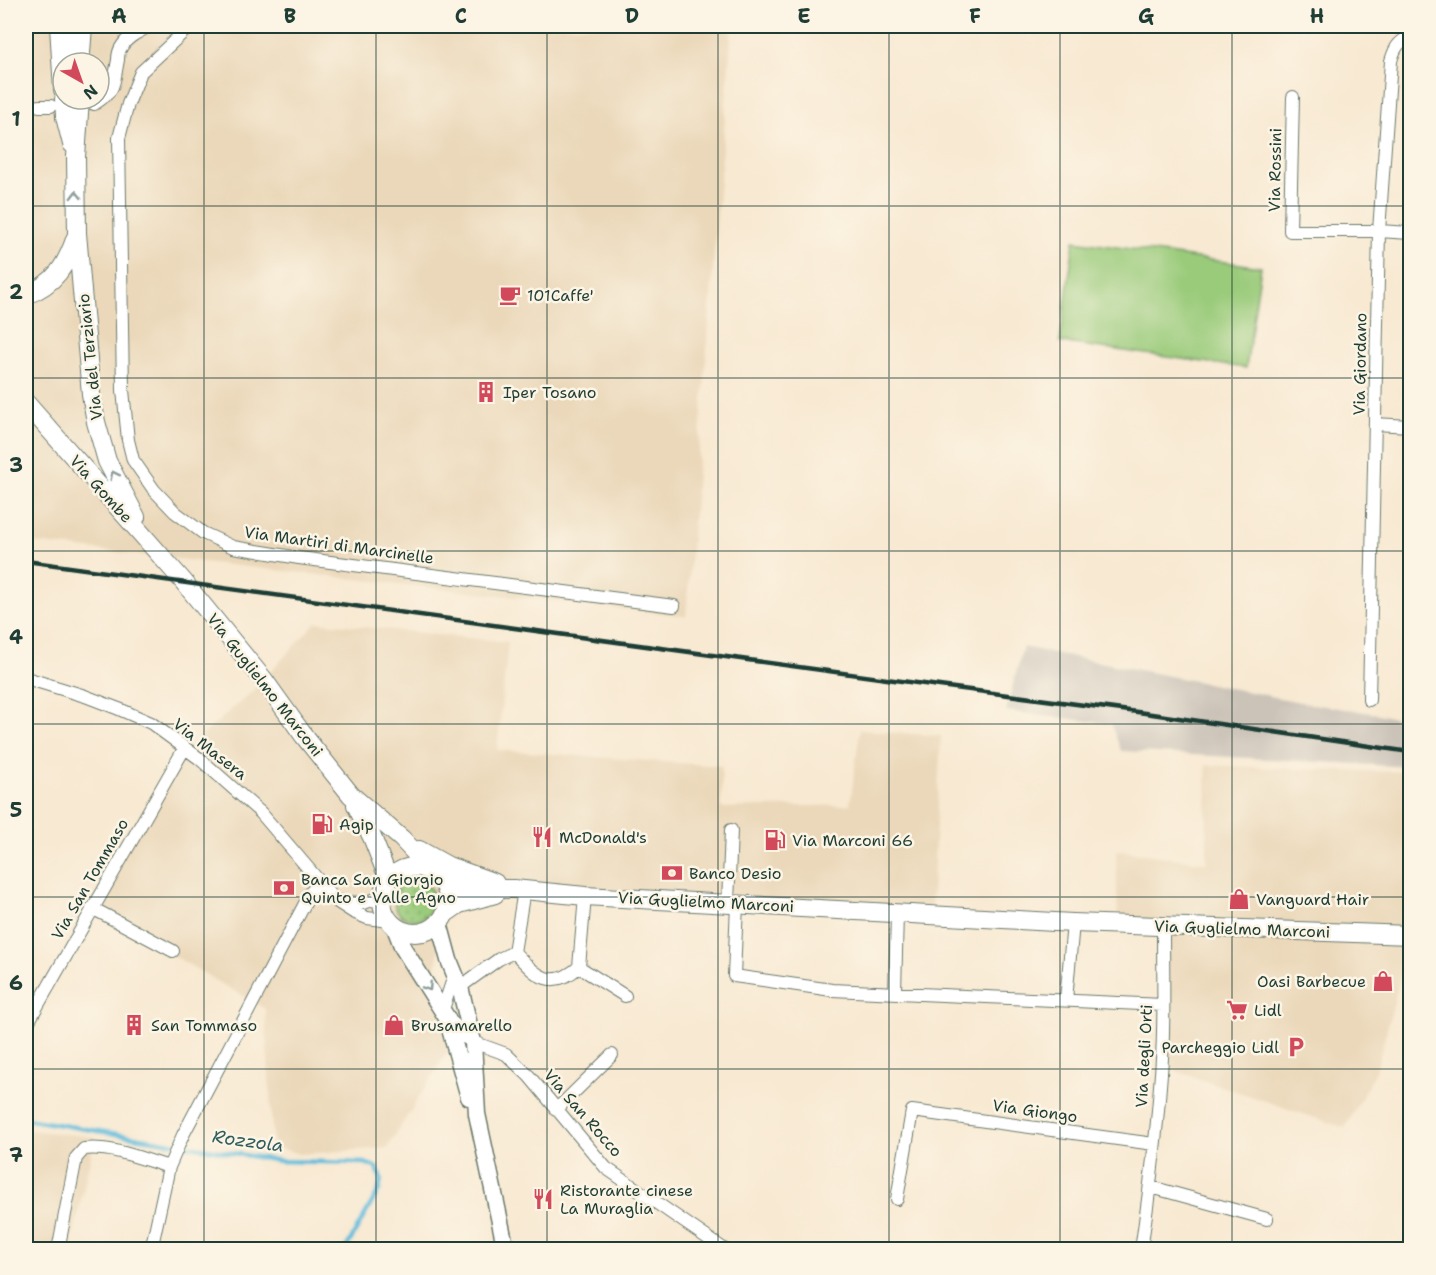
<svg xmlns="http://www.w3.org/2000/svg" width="1436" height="1275" font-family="'Shantell Sans',sans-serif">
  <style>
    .built { fill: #ebd8ba; fill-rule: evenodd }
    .railway { fill: #cbc3b8 }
    .grass { fill: url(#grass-dots); stroke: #5c8457; stroke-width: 1.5 }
    .green { fill: #9acb7a; stroke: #5c8457; stroke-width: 1.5 }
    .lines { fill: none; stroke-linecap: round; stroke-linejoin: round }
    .stream { stroke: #5ebcdc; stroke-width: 4.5 }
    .street-casing { stroke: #6b796b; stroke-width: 14 }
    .secondary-casing { stroke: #6b796b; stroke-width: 19 }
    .primary-casing { stroke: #6b796b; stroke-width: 20 }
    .street { stroke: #fff; stroke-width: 12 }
    .secondary { stroke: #fff; stroke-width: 16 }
    .primary { stroke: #fff; stroke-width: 18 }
    .rail { stroke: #1f3d34; stroke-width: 4.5 }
    .oneway { stroke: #8f9e9a }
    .grid { fill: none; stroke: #1f3d34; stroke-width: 1.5; stroke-opacity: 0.55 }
    .labels { text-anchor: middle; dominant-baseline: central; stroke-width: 5; stroke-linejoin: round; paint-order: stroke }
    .street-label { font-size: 16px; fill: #1f3d34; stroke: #fcf5e5 }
    .poi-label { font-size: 16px; fill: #1f3d34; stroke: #fcf5e5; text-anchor: start }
    .water-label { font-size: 18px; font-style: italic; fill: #2f5d5e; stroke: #fcf5e5 }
    .neatline { fill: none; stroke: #1f3d34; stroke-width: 2 }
    .grid-label { font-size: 20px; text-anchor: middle; font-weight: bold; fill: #1f3d34 }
  </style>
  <defs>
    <pattern id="grass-dots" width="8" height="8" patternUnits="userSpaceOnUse" patternTransform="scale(1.5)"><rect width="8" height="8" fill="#9acb7a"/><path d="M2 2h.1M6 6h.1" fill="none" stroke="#7da665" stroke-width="1.8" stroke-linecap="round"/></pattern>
  </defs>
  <rect width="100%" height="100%" fill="#fcf5e5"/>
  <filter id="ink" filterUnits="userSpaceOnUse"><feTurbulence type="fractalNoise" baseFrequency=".0167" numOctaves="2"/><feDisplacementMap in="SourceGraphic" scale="12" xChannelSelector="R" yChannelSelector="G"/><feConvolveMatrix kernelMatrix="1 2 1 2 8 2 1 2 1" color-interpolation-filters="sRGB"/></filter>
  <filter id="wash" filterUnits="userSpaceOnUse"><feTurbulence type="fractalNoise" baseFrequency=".008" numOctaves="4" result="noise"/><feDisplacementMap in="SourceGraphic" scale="24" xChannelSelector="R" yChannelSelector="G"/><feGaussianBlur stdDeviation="1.35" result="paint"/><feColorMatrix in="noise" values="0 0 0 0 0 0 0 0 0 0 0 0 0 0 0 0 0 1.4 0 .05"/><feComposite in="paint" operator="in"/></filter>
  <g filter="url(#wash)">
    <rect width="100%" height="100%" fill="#f8e9d2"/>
    <path class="built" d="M26,26h706l-46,590 -660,-74zM63,63h36v36h-36z
      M316,622l192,20 -11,108 225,16 -1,42 129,-3 10,-75 81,6 -10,179 -417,-26 -68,23 -12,65 15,73 -62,98 -87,6 -27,-8 -8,-137 -173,-101 96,-160 68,-60z
      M1206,765l110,5 94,2v165l-2,12 -32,122 -31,57 -178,-60 -4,-141 -45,-2 -2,-75 91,13z
      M26,1130l69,7 -25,112 -44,1z"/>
    <path class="railway" d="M1023,647l282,56 73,11 32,8v45l-289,-16 -10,-27 -105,-13z"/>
    <path class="grass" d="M394 900a20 20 0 1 1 40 0a20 20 0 1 1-40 0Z"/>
    <path class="green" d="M1074,241l187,26 -15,101 -186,-26z"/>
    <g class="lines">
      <path class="stream" d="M26,1119l254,42 85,2 12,5 4,10 -2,12 -34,60"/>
    </g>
  </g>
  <g filter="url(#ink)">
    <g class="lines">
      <defs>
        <path id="street" d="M159,26l18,2 8,3
          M190,26l-49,46 -13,32 -9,34 4,252 5,50 5,20 21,30 21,22 28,21 30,14 66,11 375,48
          M84,53l2,-27
          M1293,97l-3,134h89l31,2
          M94,104c23,-14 19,-21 24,-44 0,-5 1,-10 4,-14 6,-10 17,-14 27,-20
          M39,106h12
          M1375,424l35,2
          M26,678l59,18 34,13 32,14 49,36 61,54 75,88 17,11 14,6 23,3
          M1369,700l10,-469 12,-170c4,-14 7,-18 19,-25
          M337,901l26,2 20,-6
          M728,903l3,-73
          M737,904l-3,72 98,14 331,15
          M92,908l81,43
          M514,952c22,23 36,40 65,15l6,-71
          M514,952l10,-62
          M579,967l46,29
          M460,987l39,-28 15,-7
          M895,992l2,-79
          M1066,1000l7,-77
          M443,1009l12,-36
          M449,1020l5,4 10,13 9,5 33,12 23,22 77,92 119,82
          M26,1026l158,-277
          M556,1110l56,-55
          M1151,1187l116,32
          M897,1199l15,-88 242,33
          M58,1250l18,-92 8,-9c29,-3 58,10 85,18
          M151,1250l18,-83 14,-32 128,-243 9,-9
          M1141,1250c8,-55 15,-109 19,-164 5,-53 3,-107 3,-160"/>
        <path id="secondary" d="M439,923l10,37 11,27 13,55 4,72 29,136
          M394,925l9,23 44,70 22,79"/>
        <path id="primary" d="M59,26l4,64
          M75,26l4,37
          M64,99l1,18 7,27
          M80,99l-4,58 1,76 14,161 5,28 11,39 29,56
          M26,295c29,-11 40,-29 50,-58
          M26,403l157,178 81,99 40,56 47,59 51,44 31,33
          M356,805l16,32 17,43
          M419,850l29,16 47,17
          M382 900a33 33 0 1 1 66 0a33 33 0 1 1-66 0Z
          M444,884l25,4 45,1 71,7 488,27 337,12
          M446,913l13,-9 36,-10"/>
      </defs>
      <use href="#street" class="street-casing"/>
      <use href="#secondary" class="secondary-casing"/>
      <use href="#primary" class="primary-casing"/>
      <use href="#street" class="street"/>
      <use href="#secondary" class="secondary"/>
      <use href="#primary" class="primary"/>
      <path class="rail" d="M26,561l868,119 251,33 265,39"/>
    </g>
    <defs><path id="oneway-chevron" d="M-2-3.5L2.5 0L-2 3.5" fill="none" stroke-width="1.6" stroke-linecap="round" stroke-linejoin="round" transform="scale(1.5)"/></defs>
    <g class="oneway">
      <use href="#oneway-chevron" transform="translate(76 195) rotate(-91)"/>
      <use href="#oneway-chevron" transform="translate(114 475) rotate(-117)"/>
      <use href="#oneway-chevron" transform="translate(428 987) rotate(57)"/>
    </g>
  </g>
  <path class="grid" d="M204,26v1224M376,26v1224M547,26v1224M718,26v1224M889,26v1224M1060,26v1224M1232,26v1224M26,206h1384M26,378h1384M26,551h1384M26,724h1384M26,897h1384M26,1069h1384"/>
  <defs>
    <symbol id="cafe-bare" viewBox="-9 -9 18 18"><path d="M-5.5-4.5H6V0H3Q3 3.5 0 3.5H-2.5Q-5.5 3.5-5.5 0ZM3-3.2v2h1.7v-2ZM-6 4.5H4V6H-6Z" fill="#d1495b" stroke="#fcf5e5" stroke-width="2.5" paint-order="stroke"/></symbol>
    <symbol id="building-bare" viewBox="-9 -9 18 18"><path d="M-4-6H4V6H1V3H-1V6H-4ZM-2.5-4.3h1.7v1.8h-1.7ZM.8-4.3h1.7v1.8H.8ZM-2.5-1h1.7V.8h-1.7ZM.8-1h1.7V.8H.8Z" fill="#d1495b" stroke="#fcf5e5" stroke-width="2.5" paint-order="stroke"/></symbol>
    <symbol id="fuel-bare" viewBox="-9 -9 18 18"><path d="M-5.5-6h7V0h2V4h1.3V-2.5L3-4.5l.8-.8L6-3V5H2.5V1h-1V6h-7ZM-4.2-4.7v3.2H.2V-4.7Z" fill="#d1495b" stroke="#fcf5e5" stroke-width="2.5" paint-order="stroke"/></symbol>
    <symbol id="restaurant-bare" viewBox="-9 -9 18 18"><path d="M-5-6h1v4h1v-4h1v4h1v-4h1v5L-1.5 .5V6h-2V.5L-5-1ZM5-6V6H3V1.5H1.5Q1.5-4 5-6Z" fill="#d1495b" stroke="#fcf5e5" stroke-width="2.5" paint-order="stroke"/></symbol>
    <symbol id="bank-bare" viewBox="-9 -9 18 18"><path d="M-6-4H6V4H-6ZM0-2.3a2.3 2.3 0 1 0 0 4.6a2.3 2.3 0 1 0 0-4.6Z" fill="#d1495b" stroke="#fcf5e5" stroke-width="2.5" paint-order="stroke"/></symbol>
    <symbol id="shop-bare" viewBox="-9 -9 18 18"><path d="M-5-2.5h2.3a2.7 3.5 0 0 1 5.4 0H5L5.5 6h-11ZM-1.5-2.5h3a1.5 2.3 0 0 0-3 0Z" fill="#d1495b" stroke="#fcf5e5" stroke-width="2.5" paint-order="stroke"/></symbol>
    <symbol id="supermarket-bare" viewBox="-9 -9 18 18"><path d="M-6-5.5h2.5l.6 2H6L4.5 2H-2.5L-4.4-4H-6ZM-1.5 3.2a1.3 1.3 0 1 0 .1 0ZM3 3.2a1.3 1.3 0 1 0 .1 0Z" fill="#d1495b" stroke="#fcf5e5" stroke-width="2.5" paint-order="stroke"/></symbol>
    <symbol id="parking-bare" viewBox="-9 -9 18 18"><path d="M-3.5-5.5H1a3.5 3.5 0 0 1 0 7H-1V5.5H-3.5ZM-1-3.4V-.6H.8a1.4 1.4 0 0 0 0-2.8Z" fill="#d1495b" stroke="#fcf5e5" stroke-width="2.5" paint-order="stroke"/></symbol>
  </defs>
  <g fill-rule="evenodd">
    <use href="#cafe-bare" x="495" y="280" width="30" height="30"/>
    <use href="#building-bare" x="471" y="377" width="30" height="30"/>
    <use href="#fuel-bare" x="307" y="809" width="30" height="30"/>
    <use href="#restaurant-bare" x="527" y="822" width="30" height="30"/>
    <use href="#fuel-bare" x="760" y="825" width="30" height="30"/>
    <use href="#bank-bare" x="657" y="858" width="30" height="30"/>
    <use href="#bank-bare" x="269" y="873" width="30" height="30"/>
    <use href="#shop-bare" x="1224" y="884" width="30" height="30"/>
    <use href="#shop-bare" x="1368" y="966" width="30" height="30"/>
    <use href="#supermarket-bare" x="1222" y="995" width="30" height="30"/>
    <use href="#building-bare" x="119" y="1010" width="30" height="30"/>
    <use href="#shop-bare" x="379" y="1010" width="30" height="30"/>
    <use href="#parking-bare" x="1281" y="1032" width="30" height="30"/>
    <use href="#restaurant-bare" x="528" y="1184" width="30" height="30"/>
  </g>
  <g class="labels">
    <g class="street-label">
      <text transform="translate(1275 170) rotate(-89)">Via Rossini</text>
      <text transform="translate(90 357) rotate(-96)">Via del Terziario</text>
      <text transform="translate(1360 364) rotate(-89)">Via Giordano</text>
      <text transform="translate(101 489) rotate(48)">Via Gombe</text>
      <text transform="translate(339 545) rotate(8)">Via Martiri di Marcinelle</text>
      <text transform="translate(265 685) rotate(52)">Via Guglielmo Marconi</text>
      <text transform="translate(210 749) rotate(38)">Via Masera</text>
      <text transform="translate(90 879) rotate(-60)">Via San Tommaso</text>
      <text transform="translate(706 902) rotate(3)">Via Guglielmo Marconi</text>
      <text transform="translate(1242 929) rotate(2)">Via Guglielmo Marconi</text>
      <text transform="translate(1144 1056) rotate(-87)">Via degli Orti</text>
      <text transform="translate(1035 1111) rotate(8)">Via Giongo</text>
      <text transform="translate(583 1113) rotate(49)">Via San Rocco</text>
    </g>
    <g class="poi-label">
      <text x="527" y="295">101Caffe'</text>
      <text x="503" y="392">Iper Tosano</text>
      <text x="339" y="824">Agip</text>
      <text x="559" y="837">McDonald's</text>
      <text x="792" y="840">Via Marconi 66</text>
      <text x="689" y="873">Banco Desio</text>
      <text x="301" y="879">Banca San Giorgio<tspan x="301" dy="18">Quinto e Valle Agno</tspan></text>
      <text x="1256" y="899">Vanguard Hair</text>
      <text x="1366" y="981" text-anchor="end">Oasi Barbecue</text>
      <text x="1254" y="1010">Lidl</text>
      <text x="151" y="1025">San Tommaso</text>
      <text x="411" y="1025">Brusamarello</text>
      <text x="1279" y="1047" text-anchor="end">Parcheggio Lidl</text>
      <text x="560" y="1190">Ristorante cinese<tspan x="560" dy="18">La Muraglia</tspan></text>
    </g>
    <g class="water-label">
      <text transform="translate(248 1141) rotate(8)">Rozzola</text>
    </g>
  </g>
  <rect width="1436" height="1275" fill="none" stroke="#fcf5e5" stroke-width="66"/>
  <g transform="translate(81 81) rotate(140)"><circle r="28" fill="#fcf5e5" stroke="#a4ab9e" stroke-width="1.5"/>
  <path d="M0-4.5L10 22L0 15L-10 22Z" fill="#d1495b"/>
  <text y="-9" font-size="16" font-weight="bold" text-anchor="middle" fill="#1f3d34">N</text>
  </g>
  <rect x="33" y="33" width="1370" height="1209" class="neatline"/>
  <g class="grid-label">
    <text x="119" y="23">A</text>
    <text x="290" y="23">B</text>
    <text x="461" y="23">C</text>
    <text x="632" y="23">D</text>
    <text x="804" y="23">E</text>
    <text x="975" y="23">F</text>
    <text x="1146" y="23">G</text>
    <text x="1317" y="23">H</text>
    <text x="16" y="126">1</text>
    <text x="16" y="299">2</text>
    <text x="16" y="472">3</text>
    <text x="16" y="644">4</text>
    <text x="16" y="817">5</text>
    <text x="16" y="990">6</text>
    <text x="16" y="1162">7</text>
  </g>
</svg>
